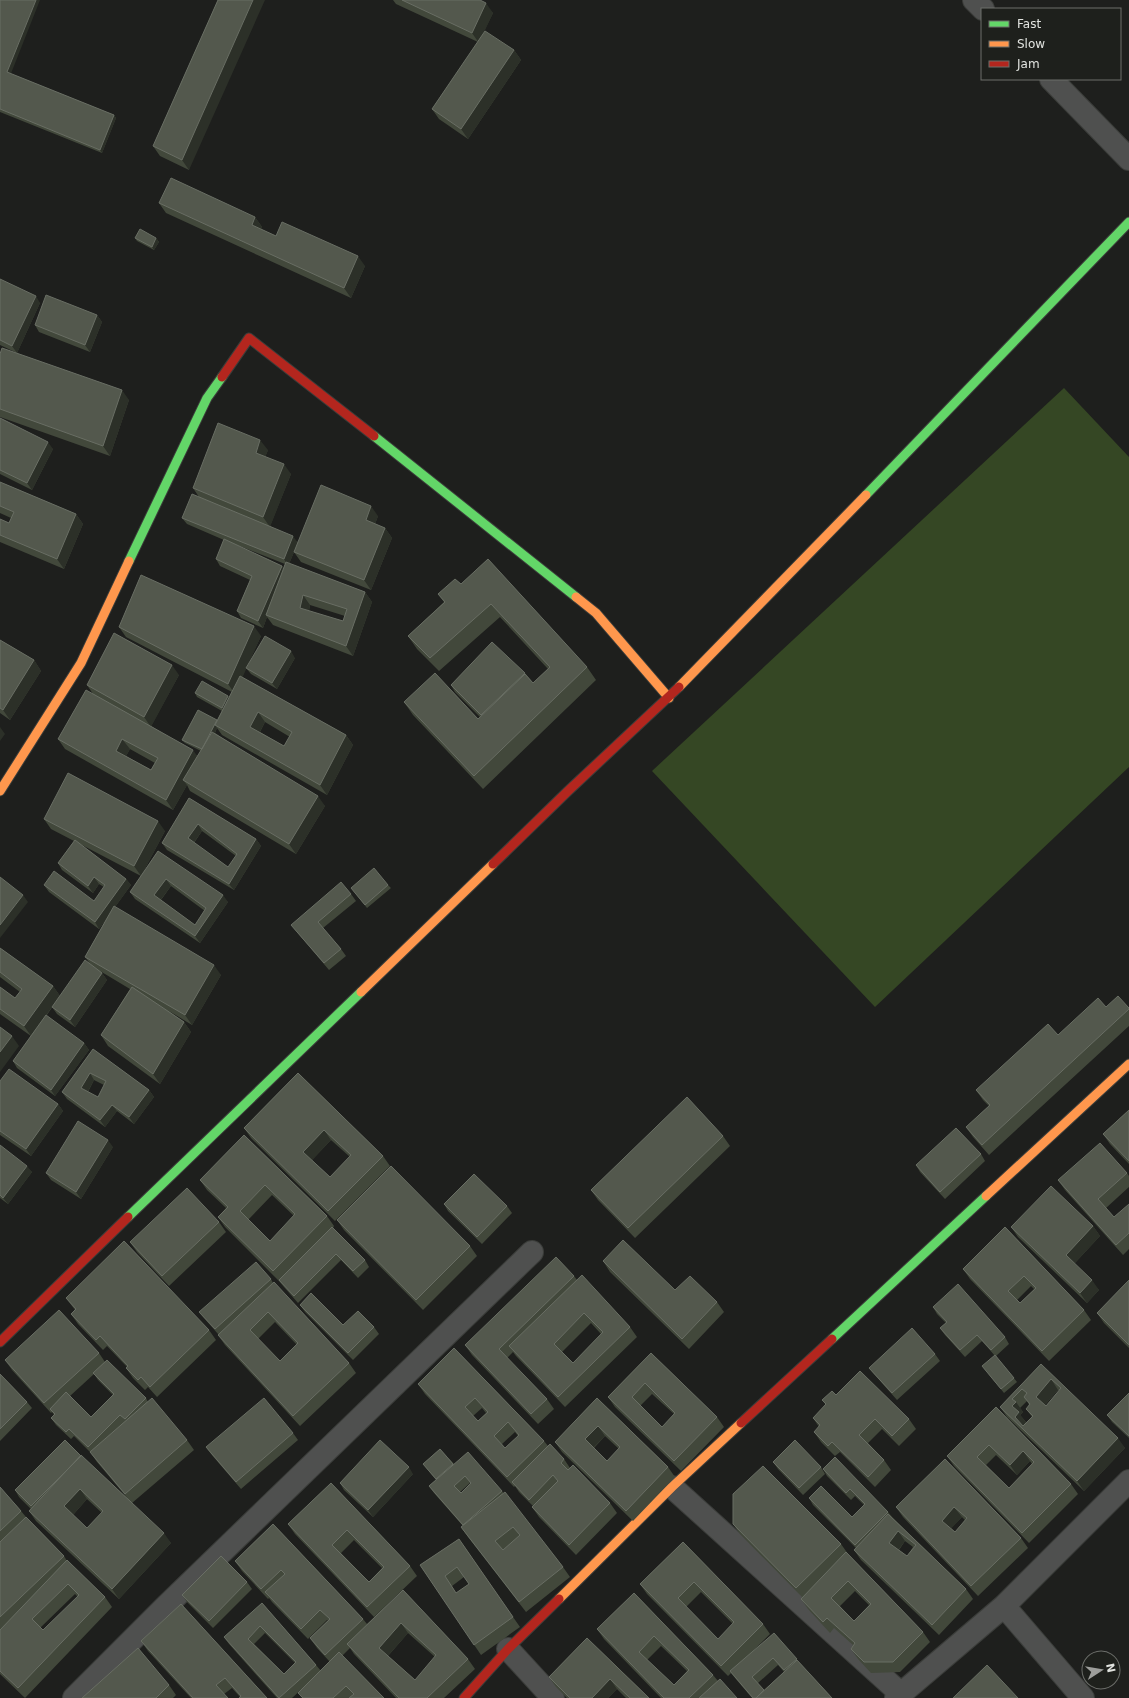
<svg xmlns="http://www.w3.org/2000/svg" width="1129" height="1698" font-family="'DejaVu Sans',sans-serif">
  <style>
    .green { fill: #354724 }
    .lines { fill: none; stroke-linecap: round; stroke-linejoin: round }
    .street-casing { stroke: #3b3d3a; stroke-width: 24 }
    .fast-casing { stroke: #3b3d3a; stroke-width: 11 }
    .slow-casing { stroke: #3b3d3a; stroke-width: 11 }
    .jam-casing { stroke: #3b3d3a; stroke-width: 11 }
    .street { stroke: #4f504f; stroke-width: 22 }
    .fast { stroke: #63d668; stroke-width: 9 }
    .slow { stroke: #ff974d; stroke-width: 9 }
    .jam { stroke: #b3261e; stroke-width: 9 }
    .wall { fill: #42483b; fill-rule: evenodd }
    .shaded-wall { fill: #2c3028 }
    .building { fill: #53584d; stroke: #696e64; fill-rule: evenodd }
  </style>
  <rect width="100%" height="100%" fill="#1e1f1d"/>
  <path class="green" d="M1064,388l65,69v310l-254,240 -223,-236z"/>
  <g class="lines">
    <defs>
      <path id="street" d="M974,0l9,9
        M1051,79l78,80
        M672,1487l228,206
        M1004,1606l79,92
        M508,1649l45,49
        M74,1698l91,-91 367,-355
        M896,1698l108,-92 125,-125"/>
      <path id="fast" d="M374,436l202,161
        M866,495l263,-273
        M129,561l78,-163 15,-21
        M128,1217l233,-225
        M832,1339l154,-143"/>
      <path id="slow" d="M576,597l20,16 73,85
        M679,687l187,-192
        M0,791l81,-128 48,-102
        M361,992l132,-128
        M986,1196l143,-132
        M559,1599l113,-112 69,-64"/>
      <path id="jam" d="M222,377l27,-39 125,98
        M493,864l75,-73 111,-104
        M0,1342l128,-125
        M741,1423l91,-84
        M464,1698l44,-49 51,-50"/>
    </defs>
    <use href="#street" class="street-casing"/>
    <use href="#fast" class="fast-casing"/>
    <use href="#slow" class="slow-casing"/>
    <use href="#jam" class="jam-casing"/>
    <use href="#street" class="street"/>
    <use href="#fast" class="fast"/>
    <use href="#slow" class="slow"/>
    <use href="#jam" class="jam"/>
  </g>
  <path class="wall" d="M0,0l11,74 103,41 2,3 -14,35 -102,-41z
    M218,0l-29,170 -29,-14 -7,-10z
    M393,0h87l13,13 -10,20 31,17 7,10 -53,79 -29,-20 -7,-10 46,-67 -82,-38z
    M159,203l96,14 7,10 -1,2 15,7 89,30 -14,32 -185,-85z
    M135,238h21l3,4 -5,8 -17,-9z
    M0,279l40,24 -23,50 -17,-8z
    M97,315l5,7 -12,30 -51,-20 -4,-7z
    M0,354l129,46 -19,56 -110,-39z
    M0,418l53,31 -21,41 -32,-16z
    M268,450l-3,7 26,17 -21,52 28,16 80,-26 -3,8 10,4 7,10 -21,52 -70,-28 -7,-10 -5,12 76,28 7,10 -19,54 -80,-31 -6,-8 -4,11 -22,-10 -4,-7 13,-31 -30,-14 -4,-7 8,-19 -37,-16 -5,-6 17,-21 -6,-9zM229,542l56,22 -1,4 -2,-2zM310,605l35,11 -2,5 -34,-10z
    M0,482l76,32 7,10 -19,45 -64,-27v-23l9,4 2,-5 -11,-5z
    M461,584l126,83 9,13 -113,109 -70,-74 -9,-13 74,17 2,-2 -25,-25 -4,-7 74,-12 8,10 15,-14 -48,-52 -61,54 -22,-22 -9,-13 36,-34 -6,-8z
    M119,627l142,9 -14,30 48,-8 -18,31 -26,-15 -5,-6 -4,9 104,58 7,10 -26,50 -105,-60 -5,-7 -2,5 110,73 -29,48 -106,-63 -3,-6 -14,25 -108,-61 -7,-10 35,-45 -6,-9 92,-10 -28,51 47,30 3,-5 -16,-8 -3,-3 35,-20 5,-9 -25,-14 -2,-4 33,3 1,1 3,-5 -106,-55zM265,722l25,15 -6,9 -24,-14zM130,749l25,14 -4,7 -25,-14z
    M0,640l34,20 7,11 -31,49 -10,-7z
    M189,798l67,41 5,7 -27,44 -67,-40 -5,-7zM202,831l34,25 -8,11 -34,-24z
    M44,819l121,12 -24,45 17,-25 70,51 -28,41 -65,-44 -5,-7 11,-16 -61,-32 46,35 5,6 -16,22 106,68 -29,50 -23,-14 15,11 7,10 -31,52 -52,-38 -7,-11 29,-46 -30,-18 2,2 5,7 -32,47 -18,-13 -5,-7 39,-42 -6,-8 22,-39 -8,11 -50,-37 -5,-7 50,16 10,-14 -5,-3 -6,9 -31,-23 -4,-7 16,-22 -23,-12zM171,886l34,25 -10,14 -34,-25z
    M388,885l3,3 -24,20 -16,-20z
    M351,894l5,7 -33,27 18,21 5,7 -17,14 -33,-39 -5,-6z
    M0,948l53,38 7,10 -18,26 42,21 5,7 -34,46 -38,-28 -4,-7 18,-25 -31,-22v-27l15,11 5,-6 -20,-15z
    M1106,1007l23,1v18l-140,129 -16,-18 -7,-10 23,-21 -6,-6 -7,-10 82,-55z
    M93,1049l56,41 5,7 -20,27 -17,-13 -12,16 -38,-28 -5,-7zM94,1080l10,5 -6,12 -10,-5z
    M298,1073l85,83 7,10 -55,55 -84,-83 -7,-10zM331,1140l19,17 -20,20 -18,-17z
    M0,1081l58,23 5,7 -32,45 -31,-21z
    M1129,1110v54l-19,-20 -7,-10z
    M244,1135l83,81 7,10 -1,2 32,32 4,7 -11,11 -17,-18 -43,43 -14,-16 -5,-6 -54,-54 -7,-10 8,-9 -19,-18 -7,-10zM272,1195l22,21 -24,25 -22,-21z
    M723,1136l7,10 -95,92 -37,-38 -7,-10z
    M0,1145l32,27 -24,32 -8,-6z
    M113,1147l-32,52 -30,-19 -5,-7z
    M981,1154l4,7 -40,38 -25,-27 -4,-7z
    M1127,1173l2,3v11l-23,21 8,9 15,-13v45l-6,6 -58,-65 -7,-10z
    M444,1204l63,2 5,7 -30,31 -34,-33z
    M337,1220l133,26 7,10 -54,54 -79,-80z
    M219,1222l7,10 -57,54 -32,-34 -7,-10z
    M1093,1226l7,10 -26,28 25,26 -12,13 -69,-66 -7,-10z
    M1005,1227l79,83 7,10 -42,41 -79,-82 -7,-10zM1031,1286l3,3 -14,14 -3,-3z
    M603,1261l72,29 42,12 7,10 -35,37 -79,-77z
    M574,1276l3,4 53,47 7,10 -72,70 -49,-51 -3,-4 -6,6 40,41 7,10 -16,15 -66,-69 -7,-10zM591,1323l10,11 -28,29 -11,-11z
    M271,1279l2,4 76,80 7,10 -56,53 -75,-81 -7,-10v-1l-14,-16 -5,-6zM275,1322l22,23 -17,16 -22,-22z
    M1129,1280v68l-25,-25 -7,-10z
    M66,1298l143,32 7,10 -59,57 -9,-10 -3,3 -12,-12 -7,-10 1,-1 -20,-21 -4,4 -25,-26 -7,-10 4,-4z
    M300,1305l43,20 31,2 5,7 -26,26 -48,-48z
    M933,1307l72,30 4,7 -13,12 21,26 -13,11 -22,-27 13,-10 -13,-15 -17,16 -20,-22 -5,-7 6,-5 -9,-9z
    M454,1348l90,93 4,5 16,13 6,9 40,35 7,10 -41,42 -37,-38 -7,-10 1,-1 -14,-14 -4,-6 -1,1 -89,-93 -7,-10zM482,1408l4,5 -8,8 -5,-5zM515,1432l3,4 -13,12 -3,-4z
    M99,1353l6,9 41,36 2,4 39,38 7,10 -62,53 39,40 -52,56 -83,-78 -7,-10 2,-2 -12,-12 -4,-7 66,-34 48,44 -32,-38 -7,-10 -16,-16 -3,3 -15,-14 -5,-7 3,-3 -2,-3 -1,1 -39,-43 -7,-10zM94,1374l4,6 15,15 -22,22 -21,-21zM87,1499l15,14 -15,15 -14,-13z
    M651,1353l66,64 7,10 -43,44 -66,-64 -7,-10zM652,1394l22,20 -12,13 -22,-21z
    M935,1354l5,7 -43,39 -23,-26 -5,-6z
    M1041,1364l84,84 -41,43 -77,-74 -7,-10zM1058,1390h2l-14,16 -1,-1zM1027,1401l2,4 -3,4 6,8 -9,9 3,-4 -6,-7 3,-3 -3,-4z
    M0,1374l27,28 5,6 -32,33z
    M1129,1393v45l-17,-16 -5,-7z
    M836,1395l73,24 7,10 -17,17 -17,-17 -14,14 16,17 7,10 -16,17 -35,-35 -5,4 -14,-14 -7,-10 5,-5 -6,-9 13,-13 -4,-5z
    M597,1398l71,69 7,10 -42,44 -71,-69 -7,-10zM605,1436l14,13 -12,12 -13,-13z
    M996,1407l75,77 7,10 -49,49 -75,-77 -7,-10zM996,1455l21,20 13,-14 2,3 -23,24 -23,-23z
    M293,1433l5,7 -57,49 -30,-35 -5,-7z
    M440,1449l14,15 48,27 61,76 7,10 -44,35 -58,-75 -7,-10 2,-1 -29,-33 -5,-7 7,-6 -13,-16zM470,1483v1l-9,9 -1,-1z
    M945,1459l76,79 7,10 -50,48 -75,-79 -7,-10zM962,1517l3,3 -10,12 -4,-4z
    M773,1462l48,5 4,7 -22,21 -25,-26z
    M823,1469l65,43 5,6 73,71 7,10 -34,36 -78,-75 -7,-10 2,-2 -43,-43 -4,-7 43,19 12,-12 -9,-9 -4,4 -24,-24zM905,1541l8,6 -6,9 -8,-6z
    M413,1474l-40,43 -29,-27 -4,-7z
    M331,1483l79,83 7,10 -43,41 -79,-83 -7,-10zM354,1540l28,28 -13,14 -28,-29z
    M0,1487l21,24 5,6 38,39 3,5 38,36 7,10 -87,91 -25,-24zM75,1594l3,3 -35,33 -3,-2z
    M273,1524l90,95 4,5 36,-34 65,69 7,10 -31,29h-48l-42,-44 -4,-6 -8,8 42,42h-82l-4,-5 7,-7 -13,12h-15l-48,-54 -5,-7 38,-34 54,62 5,6 9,-9 -13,-14 -7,-10 18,-18h-1l-19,19 -36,-37 -3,-4 -1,1 -26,-28 -7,-10zM265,1633l30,30 -11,11 -30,-30zM408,1633l27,24 -20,23 -27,-24z
    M733,1524l108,20 7,10 75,78 7,10 -30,30 -29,1 -13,-14 -7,-10 2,-4 -19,-17 -4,5 -22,-24 -7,-10 1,-2 -62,-63zM855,1591l14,14 -15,16 -14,-15z
    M459,1539l61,88 -39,28 -61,-90zM464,1577l5,7 -13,9 -4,-7z
    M683,1542l80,82 7,10 -18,18 22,-19 23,27 35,38h-80l-17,-20 -4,-5 -3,3 -81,-82 -7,-10zM701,1592l32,32 -15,15 -32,-32zM778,1665l6,7 -20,18 -6,-7z
    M247,1582l5,7 -39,39 -26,-26 -5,-7z
    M634,1593l79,82 5,6 19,17h-76l-57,-59 -7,-10zM661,1646l26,25 -13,14 -27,-25z
    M181,1604l86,94 -27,-1 -8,-9 -8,6 4,4h-37l-43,-47 -7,-10z
    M587,1638l62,60h-23l-9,-9 -9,9h-41l-11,-11 -7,-10z
    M169,1685l7,10 -3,3h-91z"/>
  <path class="shaded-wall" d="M36,0h4l-30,76 -3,-4z
    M253,0h12l-76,170 -7,-10z
    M486,3l7,10 -14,30 -7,-10z
    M514,50l7,10 -53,79 -7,-10z
    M114,115l2,3 -14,35 -2,-3z
    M255,217l7,10 -3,8 -7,-10z
    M156,238l3,4 -5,8 -2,-3z
    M358,256l7,10 -14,32 -7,-10z
    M36,296l4,7 -23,50 -5,-7z
    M97,315l5,7 -12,30 -5,-7z
    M122,390l7,10 -19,56 -7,-10z
    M260,440l8,10 -5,13 -7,-10z
    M48,442l5,7 -21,41 -5,-7z
    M284,464l7,10 -21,53 -7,-10z
    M371,506l7,10 -5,14 -7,-10z
    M76,514l7,10 -19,45 -7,-10z
    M385,528l7,10 -21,52 -7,-10z
    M293,536l5,7 -10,23 -4,-7z
    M282,566l5,7 -21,42 1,2 -4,11 -5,-7z
    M365,592l7,10 -19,54 -7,-10z
    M303,595l7,10 -3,13 -7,-10z
    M254,626l7,10 -26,58 -7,-10z
    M291,651l4,7 -18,31 -5,-6z
    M34,660l7,11 -31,49 -7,-10z
    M172,665l7,10 -28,52 -7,-10z
    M228,696l3,3 -7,12 -2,-3z
    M258,712l7,10 -8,15 -7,-10z
    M217,720l-2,5 2,3 -12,25 -3,-3z
    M0,727l5,7 -5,7z
    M346,735l7,10 -26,50 -7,-10z
    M122,739l8,10 -7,12 -7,-10z
    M193,750l7,10 -17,20 4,5 -14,25 -7,-10z
    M318,796l7,10 -29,48 -7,-10z
    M158,821l7,10 -24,45 -7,-10z
    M198,824l4,7 -10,14 -4,-7z
    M256,839l5,7 -27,44 -5,-6z
    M94,877l5,7 -6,9 -5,-7z
    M126,879l5,6 -32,44 -4,-7z
    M166,879l5,7 -12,16 -5,-7z
    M23,895l5,7 -28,36v-13z
    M223,895l5,7 -28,41 -5,-7z
    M214,965l7,10 -29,50 -7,-10z
    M102,973l5,7 -32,47 -5,-7z
    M53,986l7,10 -29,40 -7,-10z
    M184,1022l7,10 -31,52 -7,-10z
    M12,1036l7,10 -19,26v-20z
    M84,1043l5,7 -34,46 -4,-6z
    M90,1073l4,7 -8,15 -5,-7z
    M149,1090l5,7 -20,27 -5,-7z
    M58,1104l5,7 -32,45 -5,-7z
    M112,1105l5,6 -12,16 -5,-7z
    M324,1130l7,10 -21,22 -7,-10z
    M108,1140l5,7 -32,52 -5,-7z
    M27,1166l5,6 -24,32 -5,-6z
    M1093,1226l7,10 -27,29 -7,-10z
    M1092,1280l7,10 -12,13 -7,-10z
    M1051,1379l7,11 -15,17 -7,-10z
    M1016,1402l7,10 -3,3 6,7 -4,5 -7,-10 -3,-11z
    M598,1426l7,10 -13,13 -7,-10z
    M1118,1438l7,10 -41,43 -7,-10z
    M1023,1451l7,10 -13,14 -7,-10z
    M409,1467l4,7 -40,43 -5,-7z
    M80,1489l7,10 -16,18 -7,-11z
    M954,1507l8,10 -13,14 -7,-10z
    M898,1531l7,10 -9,12 -7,-10z
    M164,1533l7,10 -52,56 -7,-10z
    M401,1623l7,10 -22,25 -7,-10z
    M610,1679l7,10 -9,9h-16z"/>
  <path class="building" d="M0,0h36l-29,72 107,43 -14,35 -100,-41z
    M218,0h35l-71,160 -29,-14z
    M402,0h78l6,3 -14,30z
    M485,31l29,19 -53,79 -29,-20z
    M171,178l84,39 -3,8 24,11 6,-14 76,34 -14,32 -185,-85z
    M140,229l16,9 -4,9 -17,-9z
    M0,279l36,17 -24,50 -12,-6z
    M46,295l51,20 -12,30 -50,-20z
    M2,348l120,42 -19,56 -103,-37v-55z
    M0,418l48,24 -21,41 -27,-13z
    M218,423l42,17 -4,13 28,11 -21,53 -70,-29z
    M0,482l76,32 -19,45 -57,-24v-16l9,4 5,-11 -14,-6z
    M321,485l50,21 -5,14 19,8 -21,52 -70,-28z
    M192,494l101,42 -9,23 -102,-41z
    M224,539l58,27 -24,55 -21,-10 15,-35 -36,-17z
    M488,559l99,108 -113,109 -70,-74 31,-29 43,46 47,-45 8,9 17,-16 -59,-63 -61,54 -22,-22 37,-34 -7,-8 17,-15 6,5z
    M286,562l79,30 -19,54 -80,-31zM303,595l44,14 -4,12 -43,-13z
    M141,575l113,51 -26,58 -109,-57z
    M114,633l58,32 -28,52 -57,-32z
    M265,636l26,15 -19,32 -26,-15z
    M0,640l34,20 -31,50 -3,-2z
    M492,642l33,31 -44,42 -30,-30z
    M240,676l106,59 -26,50 -105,-60zM258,712l34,20 -8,14 -34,-19z
    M202,681l26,15 -6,12 -27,-15z
    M86,690l107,60 -27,50 -108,-61zM122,739l36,19 -7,12 -35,-19z
    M198,710l19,10 -15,29 -20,-9z
    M212,732l106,64 -29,48 -106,-64z
    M68,773l90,48 -24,45 -90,-47z
    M189,798l67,41 -27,45 -67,-41zM198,824l39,30 -9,13 -40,-29z
    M75,840l51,39 -31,43 -51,-37 10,-14 40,30 11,-16 -11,-8 -6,9 -30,-23z
    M158,851l65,44 -28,41 -65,-44zM166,879l40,29 -11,17 -41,-30z
    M374,868l14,17 -23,20 -14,-17z
    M0,877l23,18 -23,30z
    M341,882l10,12 -33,28 23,27 -17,14 -33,-38z
    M114,906l100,59 -29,50 -100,-58z
    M0,948l53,38 -29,40 -24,-17v-22l15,11 7,-9 -22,-17z
    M85,960l17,13 -32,47 -18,-13z
    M132,987l52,35 -31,52 -52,-39z
    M1118,996l11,12v1l-147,136 -16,-18 24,-22 -14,-15 72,-66 10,11 40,-37 8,9z
    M46,1015l38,28 -33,47 -38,-29z
    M0,1027l12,9 -12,16z
    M93,1049l56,41 -20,27 -17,-12 -12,15 -38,-28zM90,1073l16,8 -8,16 -17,-9z
    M9,1069l49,35 -32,45 -26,-18v-50z
    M298,1073l85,83 -55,55 -84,-83zM324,1130l27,25 -21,22 -27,-25z
    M687,1097l36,39 -95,92 -37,-38z
    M1129,1110v51l-26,-27z
    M78,1121l30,19 -32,52 -30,-19z
    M956,1128l25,26 -41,38 -24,-27z
    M244,1135l83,81 -54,55 -55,-54 10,-10 -28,-27zM265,1185l30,29 -25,27 -30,-30z
    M1100,1143l27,30 -29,26 16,18 15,-13v29l-13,12 -58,-65z
    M0,1145l27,21 -24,32 -3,-3z
    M391,1166l79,80 -54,54 -79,-80z
    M474,1174l33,32 -30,31 -33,-33z
    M1051,1186l42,40 -27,29 26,25 -12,13 -69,-66z
    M187,1188l32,34 -57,54 -32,-34z
    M332,1227l33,33 -12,11 -17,-17 -42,42 -15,-16z
    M1005,1227l79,83 -42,41 -79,-82zM1024,1276l12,12 -16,15 -12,-12z
    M623,1240l52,50 15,-14 27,26 -35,37 -79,-78z
    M124,1241l85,89 -59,57 -9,-10 -3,3 -12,-12 2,-2 -28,-30 -4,4 -25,-26 5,-5 -10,-11z
    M556,1257l18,19 -75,73 48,50 -16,15 -66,-69z
    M256,1262l15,17 -56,50 -16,-17z
    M582,1275l48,52 -72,70 -49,-51zM584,1313l19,19 -30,31 -19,-19z
    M1129,1280v65l-32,-32z
    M274,1282l75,81 -56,53 -75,-81zM268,1312l30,31 -18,18 -30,-31z
    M958,1284l47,53 -14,13 -14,-15 -17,15 -20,-22 7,-6 -14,-15z
    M311,1293l32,32 15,-14 16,16 -26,26 -48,-48z
    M59,1310l40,43 -55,50 -39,-43z
    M912,1328l23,26 -43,39 -23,-25z
    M454,1348l90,93 -37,36 -89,-93zM475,1398l13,14 -10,9 -13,-14zM508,1422l11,13 -14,13 -11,-12z
    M651,1353l66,64 -43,44 -66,-64zM645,1383l30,30 -13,14 -30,-30z
    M995,1355l19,23 -13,11 -19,-23z
    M107,1360l39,38 -21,21 -5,-4 -32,32 -19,-18 -3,3 -15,-14 4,-4 -5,-5 16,-17 25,25 23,-23 -21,-21z
    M1041,1364l77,74 -41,43 -77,-74zM1051,1379l10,9 -15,18 -10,-9zM1022,1389l5,4 -3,4 6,7 -4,5 7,7 -10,10 -8,-9 4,-5 -7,-6 4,-4 -4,-3z
    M860,1371l49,48 -17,17 -17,-17 -16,16 25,25 -16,17 -36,-35 -4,4 -14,-14 6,-7 -7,-7 13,-14 -4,-4 10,-9 4,4z
    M0,1374l27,28 -27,27z
    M1129,1393v43l-22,-21z
    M152,1398l35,42 -62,54 -35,-42z
    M264,1398l29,35 -57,49 -30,-35z
    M597,1398l71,69 -42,44 -71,-69zM598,1426l22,21 -13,14 -22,-22z
    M996,1407l75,77 -49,49 -75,-77zM989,1445l21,20 13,-14 11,11 -25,26 -32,-31z
    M65,1440l16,16 -50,50 -16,-16z
    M380,1440l29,27 -41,43 -28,-27z
    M795,1440l26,27 -22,21 -26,-26z
    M550,1444l14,15 -3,4 7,7 5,-5 37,38 -41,42 -37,-38 26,-26 -5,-6 -24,25 -17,-18z
    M440,1449l13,15 -17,15 -13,-15z
    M468,1452l34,39 -39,34 -34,-39zM465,1476l6,7 -10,10 -7,-7z
    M81,1455l83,78 -52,56 -83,-78zM80,1489l23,22 -16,17 -23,-22z
    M835,1457l53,55 -33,33 -46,-47 12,-12 31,31 13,-13 -15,-15 -4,4 -23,-24z
    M945,1459l76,79 -50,48 -75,-79zM954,1507l13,11 -12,14 -13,-11z
    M763,1466l78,78 -45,44 -63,-64v-30z
    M331,1483l79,83 -43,41 -79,-83zM347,1530l37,37 -15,15 -37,-37z
    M0,1487l21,24 -21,20z
    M505,1492l58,75 -44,35 -58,-75zM513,1527l7,8 -17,15 -8,-9z
    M888,1514l78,75 -34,36 -78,-75zM898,1531l18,14 -9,11 -18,-13z
    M26,1517l38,39 -64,61v-75z
    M273,1524l90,95 -38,36 -15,-17 20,-19 -10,-9 -19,19 -36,-37 20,-18 -4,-4 -20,19 -26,-28z
    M459,1539l54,78 -39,28 -54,-80zM457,1567l12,17 -13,9 -11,-17z
    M683,1542l80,82 -42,42 -81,-82zM694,1582l40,40 -16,17 -40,-41z
    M846,1552l77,80 -30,30h-29l-13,-13 4,-6 -28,-25 -4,4 -22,-23zM848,1581l23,23 -17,17 -23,-23z
    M221,1556l26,26 -38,39 -27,-26z
    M67,1560l38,37 -87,91 -18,-17v-41zM68,1584l11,11 -36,35 -11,-11z
    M403,1590l65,69 -41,39h-28l-52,-54zM401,1623l35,32 -21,25 -36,-32z
    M634,1593l79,82 -24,23h-25l-67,-69zM654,1636l35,34 -15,15 -35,-33z
    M262,1603l54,62 -37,33 -55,-61zM260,1626l36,36 -12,12 -36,-35z
    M181,1604l86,94h-28l2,-2 -16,-18 -9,7 12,13h-35l-52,-57z
    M774,1633l23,26 -13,11 -11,-12 -21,19 12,13 -8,8h-3l-23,-27z
    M587,1638l62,60h-19l-20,-19 -18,19h1h-23l-21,-21z
    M138,1648l31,37 -13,13h-74z
    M339,1652l45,46h-35l5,-4 -8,-8 -13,12h-30l-5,-5z
    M797,1660l35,38h-76z
    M987,1665l31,33h-65z
    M720,1679l17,19h-38z"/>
  <rect x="981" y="8" width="140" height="72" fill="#1e201c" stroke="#6c6e6a"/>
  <rect x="989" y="21" width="20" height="6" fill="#63d668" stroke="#6c6e6a"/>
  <text x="1017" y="28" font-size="12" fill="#e1e3df">Fast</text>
  <rect x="989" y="41" width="20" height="6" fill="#ff974d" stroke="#6c6e6a"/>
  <text x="1017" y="48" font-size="12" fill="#e1e3df">Slow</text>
  <rect x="989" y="61" width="20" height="6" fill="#b3261e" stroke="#6c6e6a"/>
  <text x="1017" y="68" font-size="12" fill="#e1e3df">Jam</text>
  <g transform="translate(1101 1670) rotate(78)"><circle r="19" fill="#1e201c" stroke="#6c6e6a"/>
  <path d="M0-3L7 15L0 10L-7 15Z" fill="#9d9e9b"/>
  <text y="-6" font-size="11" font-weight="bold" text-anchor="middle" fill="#e1e3df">N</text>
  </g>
</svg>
